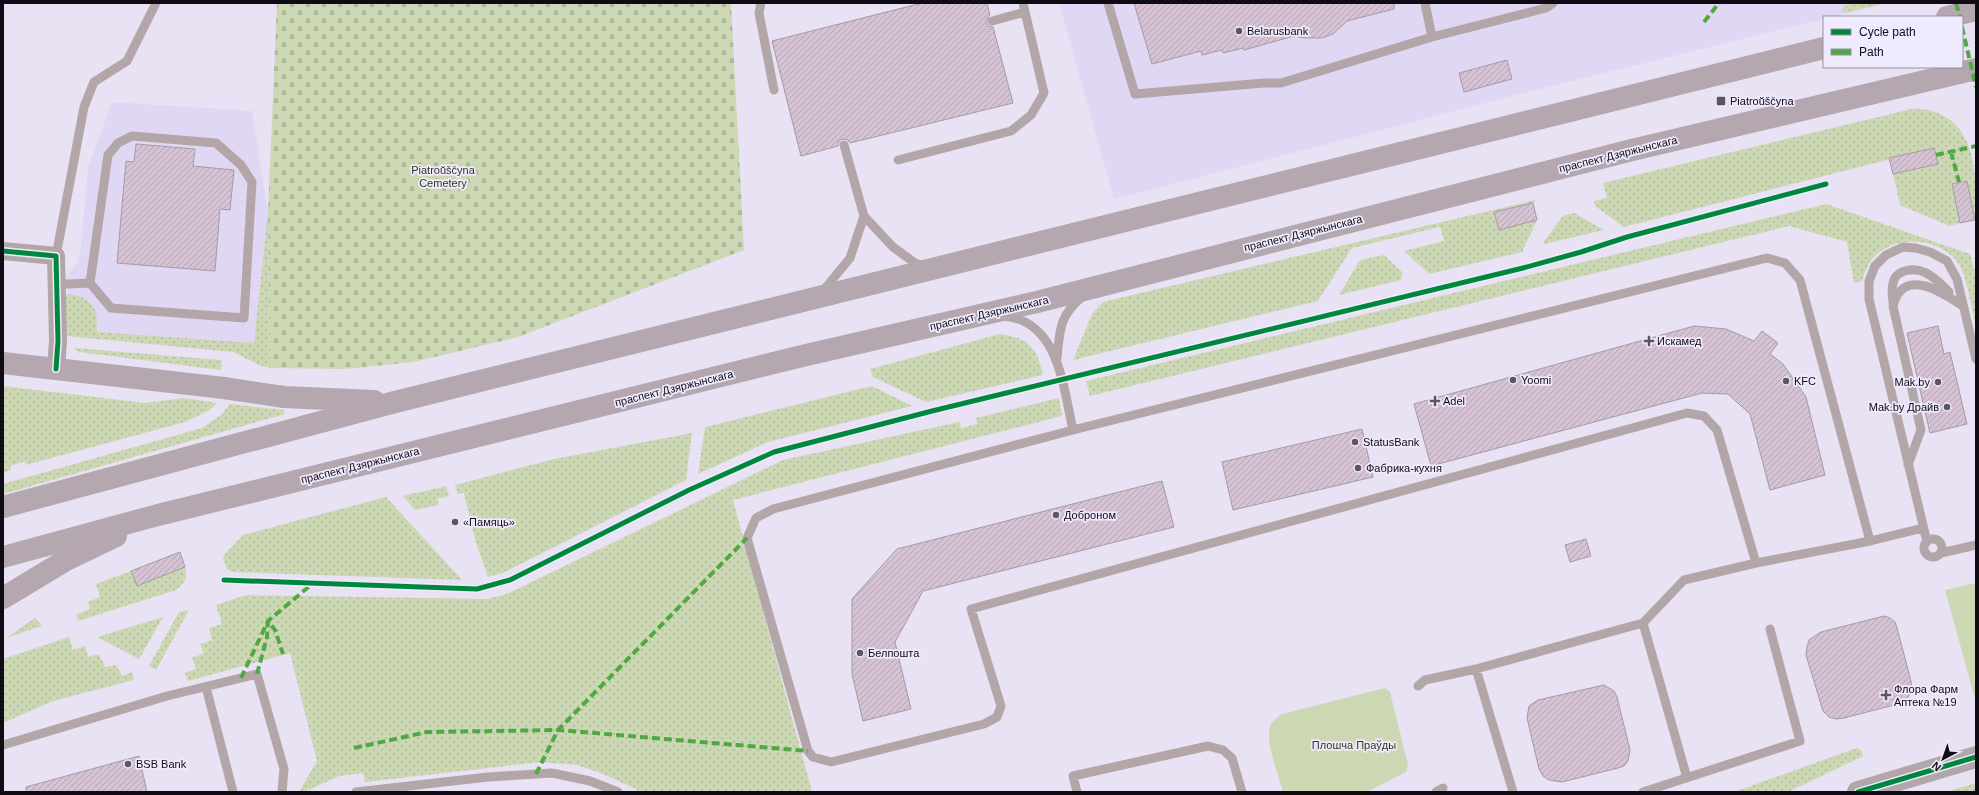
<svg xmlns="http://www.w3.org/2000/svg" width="1979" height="795" font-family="Helvetica,sans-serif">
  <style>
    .built { fill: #e0d7f4 }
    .grass { fill: url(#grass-dots) }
    .cemetery { fill: url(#cemetery-stones) }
    .park { fill: #ccd8b4 }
    .building { fill: url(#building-hatch); stroke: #a39ba6 }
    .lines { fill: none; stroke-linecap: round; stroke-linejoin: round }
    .lane { stroke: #b3a6a8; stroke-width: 9 }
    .street { stroke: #b3a6a8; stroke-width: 18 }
    .secondary { stroke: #b2a6aa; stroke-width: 22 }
    .primary { stroke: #b5a7af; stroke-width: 22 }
    .quiet { stroke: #51a842; stroke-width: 4; stroke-dasharray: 8 4; stroke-linecap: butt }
    .cycleway-casing { stroke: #f0eafe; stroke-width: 8 }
    .cycleway { stroke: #00873e; stroke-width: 5 }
    .poi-dot { fill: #5b5663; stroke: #f0eafe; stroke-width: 1.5 }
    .labels { text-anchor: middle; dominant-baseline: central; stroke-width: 3.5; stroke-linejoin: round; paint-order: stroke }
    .poi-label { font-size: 11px; fill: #0f0b15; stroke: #f0eafe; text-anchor: start }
    .street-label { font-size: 11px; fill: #0f0b15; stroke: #f0eafe }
    .park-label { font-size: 11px; fill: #2f3a17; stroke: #f0eafe }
  </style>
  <defs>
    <pattern id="grass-dots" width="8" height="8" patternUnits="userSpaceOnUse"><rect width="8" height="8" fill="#ccd8b4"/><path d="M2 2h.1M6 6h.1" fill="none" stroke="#aeb89a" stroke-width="1.8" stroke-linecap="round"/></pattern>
    <pattern id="cemetery-stones" width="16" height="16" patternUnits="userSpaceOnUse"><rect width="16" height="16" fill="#ccd8b4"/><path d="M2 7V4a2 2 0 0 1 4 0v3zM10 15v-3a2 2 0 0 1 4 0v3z" fill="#aeb89a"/></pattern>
    <pattern id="building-hatch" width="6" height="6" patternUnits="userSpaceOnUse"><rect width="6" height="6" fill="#d5c2d2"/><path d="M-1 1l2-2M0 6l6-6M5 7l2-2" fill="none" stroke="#b6a5b3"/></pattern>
  </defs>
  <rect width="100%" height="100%" fill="#e8e2f4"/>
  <path class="built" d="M1059,3h831l-57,14h-9v2l-288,71 -422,109z
    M112,102l140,9 16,102 2,140 -195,-20 -7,-36 -1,-22 11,-13 3,-13 7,-81z"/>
  <path class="grass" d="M1850,3h36l-43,10 -1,-5z
    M1912,109c15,-1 29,4 41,13 26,25 23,67 23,102l-9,-43 -15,3 8,39 -11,3 -49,-21 -7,-31 45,-10 -4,-16 -310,79 -29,-21 -1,-5 13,-3 -4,-15z
    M1535,200v2l-41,11 5,17 38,-10 -15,32 -93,22 -25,-23 40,-10 -4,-14 -88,21 -34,53 -245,59 19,-46 11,-12z
    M1826,204l144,50 6,23v48c-4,-15 -9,-45 -15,-57 -14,-28 -56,-34 -80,-17 -11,7 -15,18 -19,30l-8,2 -7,-41 -58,-16 -699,170 -4,-15z
    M268,213l2,155 -11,-3 -26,-13 -167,-16 -4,-41c12,-2 27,2 33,15 3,6 1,15 2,22l157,11z
    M1574,213l30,17 -60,14v-3l19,-25z
    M1384,255l18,17 -1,8 -62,15 21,-35z
    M1000,334c28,4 37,13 43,41l-117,27 -53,-25 -3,-8z
    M74,348l148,12 -1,10 -142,-18z
    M3,386l142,17 39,-5 33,5 -9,8 -23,11 -159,43 -1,-4 -15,5 1,4 -8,3z
    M872,386l40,20 -144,36 -70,32 7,-47z
    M1059,398l3,18 -329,84 79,292h-170l-41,-19 -24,-8 -36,-3 -176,20 -2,-9 -24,3 -35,16h-5l18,-31 -27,-108 -102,28 -3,-8 11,-4 -4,-11 12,-5 -4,-9 12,-4 -3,-12 13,-4 -6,-19 30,-10 241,4 20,-5 276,-134 176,-38 2,6 16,-4 -1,-6z
    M230,404l53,6 2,4 -282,80v-10l199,-56 19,-13z
    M692,433l-6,47 -183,93 -15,4 -12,-34 -12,-50 -6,1 -3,-9 99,-26z
    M446,486l3,10 -12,3 2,6 -24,5 -12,-14z
    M386,497l76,83 -230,-8 -5,-3 -4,-10 2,-5 18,-19z
    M185,567c3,11 -1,17 -9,23l-98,31 -2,-6 14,-6 -2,-7 12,-5 -4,-13 35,-13 6,15z
    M189,610l-33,60 -7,-4 30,-54z
    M163,617l-24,42 -42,-22z
    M35,618l7,8 -36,12z
    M69,637l4,13 12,-4 3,11 11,-3 6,13 11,-2 6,11 10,-4 2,8 -81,21 -50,22v-64z
    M1857,748l4,2 2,6 -75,36h-54z
    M1976,783v9h-30z"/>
  <path class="cemetery" d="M277,3h454l13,247 -226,87 -105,25 -68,7 -75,-1 -2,-155z"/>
  <path class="park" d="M1976,583v116h-1l-30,-109z
    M1385,688l5,4 18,73 -2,7 -39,20h-84c-4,-16 -18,-50 -13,-65 2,-6 7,-9 12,-13z"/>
  <path class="building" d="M922,3h65l3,12 -2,2 -2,5 2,4 5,1 20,76 -163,40 -2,-3 -5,-1 -4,2 -1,5 -37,10 -29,-115z
    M1134,3h260v6l-47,12 -14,13 -11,4h-18l-10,-2 -50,14 -1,-2 -20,5 -1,-3 -20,5 -1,-4 -49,13z
    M1507,60l5,19 -48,13 -5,-19z
    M136,144l59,5 -2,17 41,4 -4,40 -10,-1 -5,62 -98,-8 9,-102 8,1z
    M1934,148l4,16 -45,10 -4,-16z
    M1967,181l8,39 -15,3 -8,-39z
    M1533,203l4,17 -38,10 -5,-18z
    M1694,326l32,3 28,12 8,-10 16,12 -8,11 13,10 23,33 19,78 -55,15 -20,-76 -22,-20 -26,-1 -271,73 -17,-62z
    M1938,326l6,28 6,-2 17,72 -37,9 -23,-100z
    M1362,429l11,48 -140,33 -11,-48z
    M1162,481l12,46 -251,64 -28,51 16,67 -48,12 -11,-47v-75l45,-50z
    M1586,539l5,17 -21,6 -5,-17z
    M180,552l5,15 -48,19 -6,-15z
    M1884,616l6,2 5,4 2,6 14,53 1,7 -2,6 -4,6 -8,4 -54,14 -8,1 -7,-2 -6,-6 -17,-56 1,-8 2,-7 12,-8z
    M1604,685l10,6 3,6 13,53 -2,11 -4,5 -6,2 -56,14 -13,-2 -6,-4 -4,-7 -12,-51 2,-12 9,-6z
    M139,756l8,36h-121v-5z"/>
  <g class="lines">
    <path class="lane" d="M761,3l-2,10 15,77
      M1108,3l27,91 129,-11h17l151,-46 114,-29 7,-5
      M1425,3l7,34
      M992,21l33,-9
      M844,145l20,71 29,31 22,16 9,3
      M898,160l113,-29 20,-16 13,-22 -21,-90
      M56,256l28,-149 10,-25 33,-21 29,-58
      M55,283l13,1 22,-1 21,25 133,10 8,-136 -11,-17 -25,-22 -84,-7 -14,7 -10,12 -18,128
      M823,291l27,-33 14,-42
      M1893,302c-1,-7 -2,-15 1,-22 4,-11 21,-12 30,-8 10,4 18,13 25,20
      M1002,316c57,3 61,71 71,114
      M1057,358c3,-29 2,-42 26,-62
      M1908,465l13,-35 -28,-124c10,-40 49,-14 70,0
      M1924 548a9 9 0 1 1 18 0a9 9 0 1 1-18 0Z
      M1870,541l53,-13
      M1927,542l-58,-243v-18l6,-15 11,-11 17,-8 13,1 14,4 17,9 10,18 19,80
      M1941,553l35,-8
      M1643,623l44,155
      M1476,669l37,123
      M1418,686l7,-6 51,-11 167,-46 41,-43 72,-17 114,-22 -70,-261 -15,-17 -18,-5 -694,172 -300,79 -17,9 -9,20 61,213 5,6 18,5 153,-38 13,-7 4,-11 -30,-97 716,-196 17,3 13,14 39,133
      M206,687l27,105
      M3,745l164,-49 90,-22 27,95 -2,23
      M356,792l132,-15 64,-4 38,8 28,11
      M1077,792l-4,-16 135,-30 15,4 9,8 10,34
      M1436,792l7,-4
      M1643,792l157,-51 -30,-112"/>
    <path class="street" d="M3,251l53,5 2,85 -2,28"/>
    <path class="secondary" d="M1858,792l118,-35"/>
    <path class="primary" d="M1947,17l29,-7
      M3,363l221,25 60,9 90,4
      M3,507l392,-105 1429,-354
      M3,557l155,-42 644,-159 235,-54 595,-152 344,-81
      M3,598l63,-38 50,-24"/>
    <path class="quiet" d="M1956,3l4,14
      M1704,22l15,-19
      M1962,27l14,60
      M1951,152l8,30
      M1936,155l40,-9
      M257,674l10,-37 1,-16 7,9 8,24
      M241,678l27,-57 44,-37
      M354,748l73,-16 131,-2 250,21
      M536,774l22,-44 189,-192"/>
    <defs>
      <path id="cycleway" d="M3,251l53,5 2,85 -2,28
        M224,580l253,9 33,-9 179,-90 85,-38 158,-41 591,-143 58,-16 46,-15 199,-53
        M1858,792l118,-35"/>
    </defs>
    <use href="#cycleway" class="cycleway-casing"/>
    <use href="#cycleway" class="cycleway"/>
  </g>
  <g class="poi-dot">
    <circle cx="1239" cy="31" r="4"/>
    <rect x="1716" y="96" width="10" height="10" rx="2"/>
    <path d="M1647 335h4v4h4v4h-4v4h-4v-4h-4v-4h4z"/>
    <circle cx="1513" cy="380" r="4"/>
    <circle cx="1786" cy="381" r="4"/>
    <circle cx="1938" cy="382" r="4"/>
    <path d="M1433 395h4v4h4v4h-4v4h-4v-4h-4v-4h4z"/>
    <circle cx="1947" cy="407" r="4"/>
    <circle cx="1355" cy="442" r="4"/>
    <circle cx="1358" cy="468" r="4"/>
    <circle cx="1056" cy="515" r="4"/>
    <circle cx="455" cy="522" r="4"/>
    <circle cx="860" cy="653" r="4"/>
    <path d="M1884 689h4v4h4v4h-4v4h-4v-4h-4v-4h4z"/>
    <circle cx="128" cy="764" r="4"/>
  </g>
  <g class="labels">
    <g class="poi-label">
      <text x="1247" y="31">Belarusbank</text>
      <text x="1730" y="101">Piatroŭščyna</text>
      <text x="1657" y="341">Искамед</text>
      <text x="1521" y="380">Yoomi</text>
      <text x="1794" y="381">KFC</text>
      <text x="1930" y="382" text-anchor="end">Mak.by</text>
      <text x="1443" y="401">Adel</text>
      <text x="1939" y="407" text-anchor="end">Маk.by Драйв</text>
      <text x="1363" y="442">StatusBank</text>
      <text x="1366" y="468">Фабрика-кухня</text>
      <text x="1064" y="515">Доброном</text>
      <text x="463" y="522">«Памяць»</text>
      <text x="868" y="653">Белпошта</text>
      <text x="1894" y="689">Флора Фарм<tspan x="1894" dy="13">Аптека №19</tspan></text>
      <text x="136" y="764">BSB Bank</text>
    </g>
    <g class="street-label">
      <text transform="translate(1618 154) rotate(-14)">праспект Дзяржынскага</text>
      <text transform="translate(1303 233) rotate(-14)">праспект Дзяржынскага</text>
      <text transform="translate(989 313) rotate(-13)">праспект Дзяржынскага</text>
      <text transform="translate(674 388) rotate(-14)">праспект Дзяржынскага</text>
      <text transform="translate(360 465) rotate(-14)">праспект Дзяржынскага</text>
    </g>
    <g class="park-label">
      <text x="443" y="170">Piatroŭščyna<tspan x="443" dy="13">Cemetery</tspan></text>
      <text x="1354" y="745">Плошча Праўды</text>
    </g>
  </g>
  <rect width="1979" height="795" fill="none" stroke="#0f0b15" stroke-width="8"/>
  <rect x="1823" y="16" width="140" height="52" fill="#f0eafe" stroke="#9691a1"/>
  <rect x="1831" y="29" width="20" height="6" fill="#00873e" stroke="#9691a1"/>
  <text x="1859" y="36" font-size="12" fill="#0f0b15">Cycle path</text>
  <rect x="1831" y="49" width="20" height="6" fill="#51a842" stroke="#9691a1"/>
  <text x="1859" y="56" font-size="12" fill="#0f0b15">Path</text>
  <g transform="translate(1943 759) rotate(221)" stroke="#f0eafe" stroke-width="3" paint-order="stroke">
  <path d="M0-3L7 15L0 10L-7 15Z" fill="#0f0b15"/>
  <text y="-6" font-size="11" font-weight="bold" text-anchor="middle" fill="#0f0b15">N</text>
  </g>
</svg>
